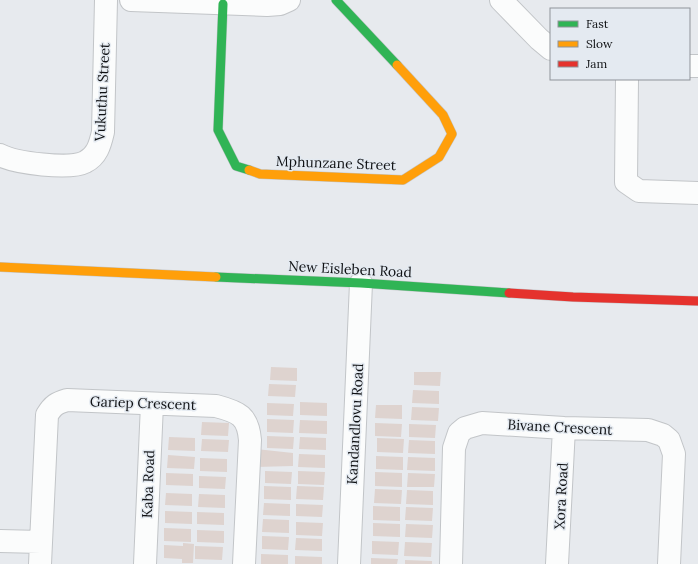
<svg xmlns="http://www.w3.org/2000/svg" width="698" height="564" font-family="Lora,serif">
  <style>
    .building { fill: #ded3cf }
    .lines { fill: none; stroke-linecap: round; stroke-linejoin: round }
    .street-casing { stroke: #c2c5c8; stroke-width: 24 }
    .fast-casing { stroke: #c2c5c8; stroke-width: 10 }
    .slow-casing { stroke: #c2c5c8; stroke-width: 10 }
    .jam-casing { stroke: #c2c5c8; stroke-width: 10 }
    .street { stroke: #fbfcfc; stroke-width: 22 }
    .fast { stroke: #30b455; stroke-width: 9 }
    .slow { stroke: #ff9f0a; stroke-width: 9 }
    .jam { stroke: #e5322d; stroke-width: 9 }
    .labels { text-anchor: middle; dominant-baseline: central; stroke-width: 3; stroke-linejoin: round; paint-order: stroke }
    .street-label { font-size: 14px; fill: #0f1114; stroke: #e4eaf1 }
  </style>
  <rect width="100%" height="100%" fill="#e7eaee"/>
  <path class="building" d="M271,367l26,1v13l-27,-1z
    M414,372h27l-1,14 -26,-1z
    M269,384l27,1 -1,12 -27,-1z
    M413,390l26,1v13l-27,-1z
    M300,402l27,1v13l-27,-1z
    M267,403l27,1 -1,12 -26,-1z
    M376,405h26v14l-27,-1z
    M412,407l27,1 -1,13 -27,-1z
    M267,419l27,1 -1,13 -26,-1z
    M300,420l27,1v13l-28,-1z
    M202,422l27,1 -1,13 -27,-1z
    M375,423l27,1 -1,13 -26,-1z
    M409,424l27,1 -1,13 -26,-1z
    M267,436l27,1 -1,12 -26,-1z
    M169,437l26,1v13l-27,-1z
    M300,437l26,1v12l-27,-1z
    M377,438l27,1 -1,14 -26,-1z
    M202,439l27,1 -1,12 -27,-1z
    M409,440l26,1v13l-27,-1z
    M256,449l37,4v13l-37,1z
    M299,454l26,1v13l-27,-1z
    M168,455l27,2 -1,12 -27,-1z
    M376,456l27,1v13l-27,-1z
    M408,457l27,1v13l-28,-1z
    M200,458l27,1v13l-27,-1z
    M265,471l27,1 -1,12 -26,-1z
    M298,471l27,1 -1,13 -26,-1z
    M375,472l27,1v14l-27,-1z
    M166,473l27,1v12l-27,-1z
    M408,473l27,1 -1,13h-27z
    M199,476l27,1 -1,12 -26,-1z
    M264,486l27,1v13l-27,-1z
    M297,486l27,1 -1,13 -27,-1z
    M375,489l27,1 -1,14 -27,-1z
    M407,490l26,1v14l-27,-1z
    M166,493l26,1v12l-27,-1z
    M199,494l26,1v13l-27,-1z
    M264,503l26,1v12l-27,-1z
    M296,504l27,1 -1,12 -26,-1z
    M373,506l27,1v14l-27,-1z
    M406,507l27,1 -1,13 -27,-1z
    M165,511l27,1v12l-27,-1z
    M197,512l27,1v12l-27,-1z
    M263,519l26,1v13l-27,-1z
    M296,522l27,1 -1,13 -26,-1z
    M373,523l27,1v13l-27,-1z
    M406,524l27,1 -1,13 -27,-1z
    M164,528l27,1v13l-27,-1z
    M197,530l27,1v12l-27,-1z
    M262,536l27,1 -1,13 -26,-1z
    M296,538l26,1v12l-27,-1z
    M372,541l27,1 -1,13 -26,-1z
    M405,542l27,1 -1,14 -27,-1z
    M183,543l11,1 -1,19h-11v-4l-18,-1v-13l19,1z
    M195,546l28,1 -1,13 -27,-1z
    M261,554l27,1v9h-27z
    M295,556l27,1v7h-27z
    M371,558l27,1 -1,5h-26z
    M405,560l27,1v3h-27z"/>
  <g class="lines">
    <defs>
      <path id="street" d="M131,0l136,5 13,-1 9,-4
        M501,0l38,39 12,10
        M689,66h9
        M627,79l-1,103 13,9 59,2
        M0,155c15,8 70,15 85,7 12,-6 15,-17 18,-30l3,-132
        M0,541l41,1
        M40,564l7,-149c6,-10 10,-12 20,-15l149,6c23,6 32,10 34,34l-6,124
        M145,564l7,-160
        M349,564l12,-281
        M451,564l3,-116 5,-15 6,-5 17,-5 82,5 84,2 15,5 6,5 5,14 -5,110
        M557,564l7,-136"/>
      <path id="fast" d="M336,0l61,65
        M223,4l-5,126 18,36 13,4
        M216,277l145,6 148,10"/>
      <path id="slow" d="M249,170l11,4 143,6 36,-23 13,-23 -9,-19 -46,-50
        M0,267l216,10"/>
      <path id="jam" d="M509,293l64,4 125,4"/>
    </defs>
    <use href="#street" class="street-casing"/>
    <use href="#fast" class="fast-casing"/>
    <use href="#slow" class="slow-casing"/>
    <use href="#jam" class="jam-casing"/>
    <use href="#street" class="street"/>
    <use href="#fast" class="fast"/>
    <use href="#slow" class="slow"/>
    <use href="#jam" class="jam"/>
  </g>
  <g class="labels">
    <g class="street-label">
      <text transform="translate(102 92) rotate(-87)">Vukuthu Street</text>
      <text transform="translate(336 163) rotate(2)">Mphunzane Street</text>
      <text transform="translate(350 269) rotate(3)">New Eisleben Road</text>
      <text transform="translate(143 403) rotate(2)">Gariep Crescent</text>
      <text transform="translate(355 424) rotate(-87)">Kandandlovu Road</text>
      <text transform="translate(560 427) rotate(3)">Bivane Crescent</text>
      <text transform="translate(148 484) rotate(-88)">Kaba Road</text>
      <text transform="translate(561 496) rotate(-87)">Xora Road</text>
    </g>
  </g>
  <rect x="550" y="8" width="140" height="72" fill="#e4eaf1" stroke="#8f9399"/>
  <rect x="558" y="21" width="20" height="6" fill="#30b455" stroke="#8f9399"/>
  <text x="586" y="28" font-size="12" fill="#0f1114">Fast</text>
  <rect x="558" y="41" width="20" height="6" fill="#ff9f0a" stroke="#8f9399"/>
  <text x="586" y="48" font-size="12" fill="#0f1114">Slow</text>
  <rect x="558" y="61" width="20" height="6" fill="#e5322d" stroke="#8f9399"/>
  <text x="586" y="68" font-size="12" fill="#0f1114">Jam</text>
</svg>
